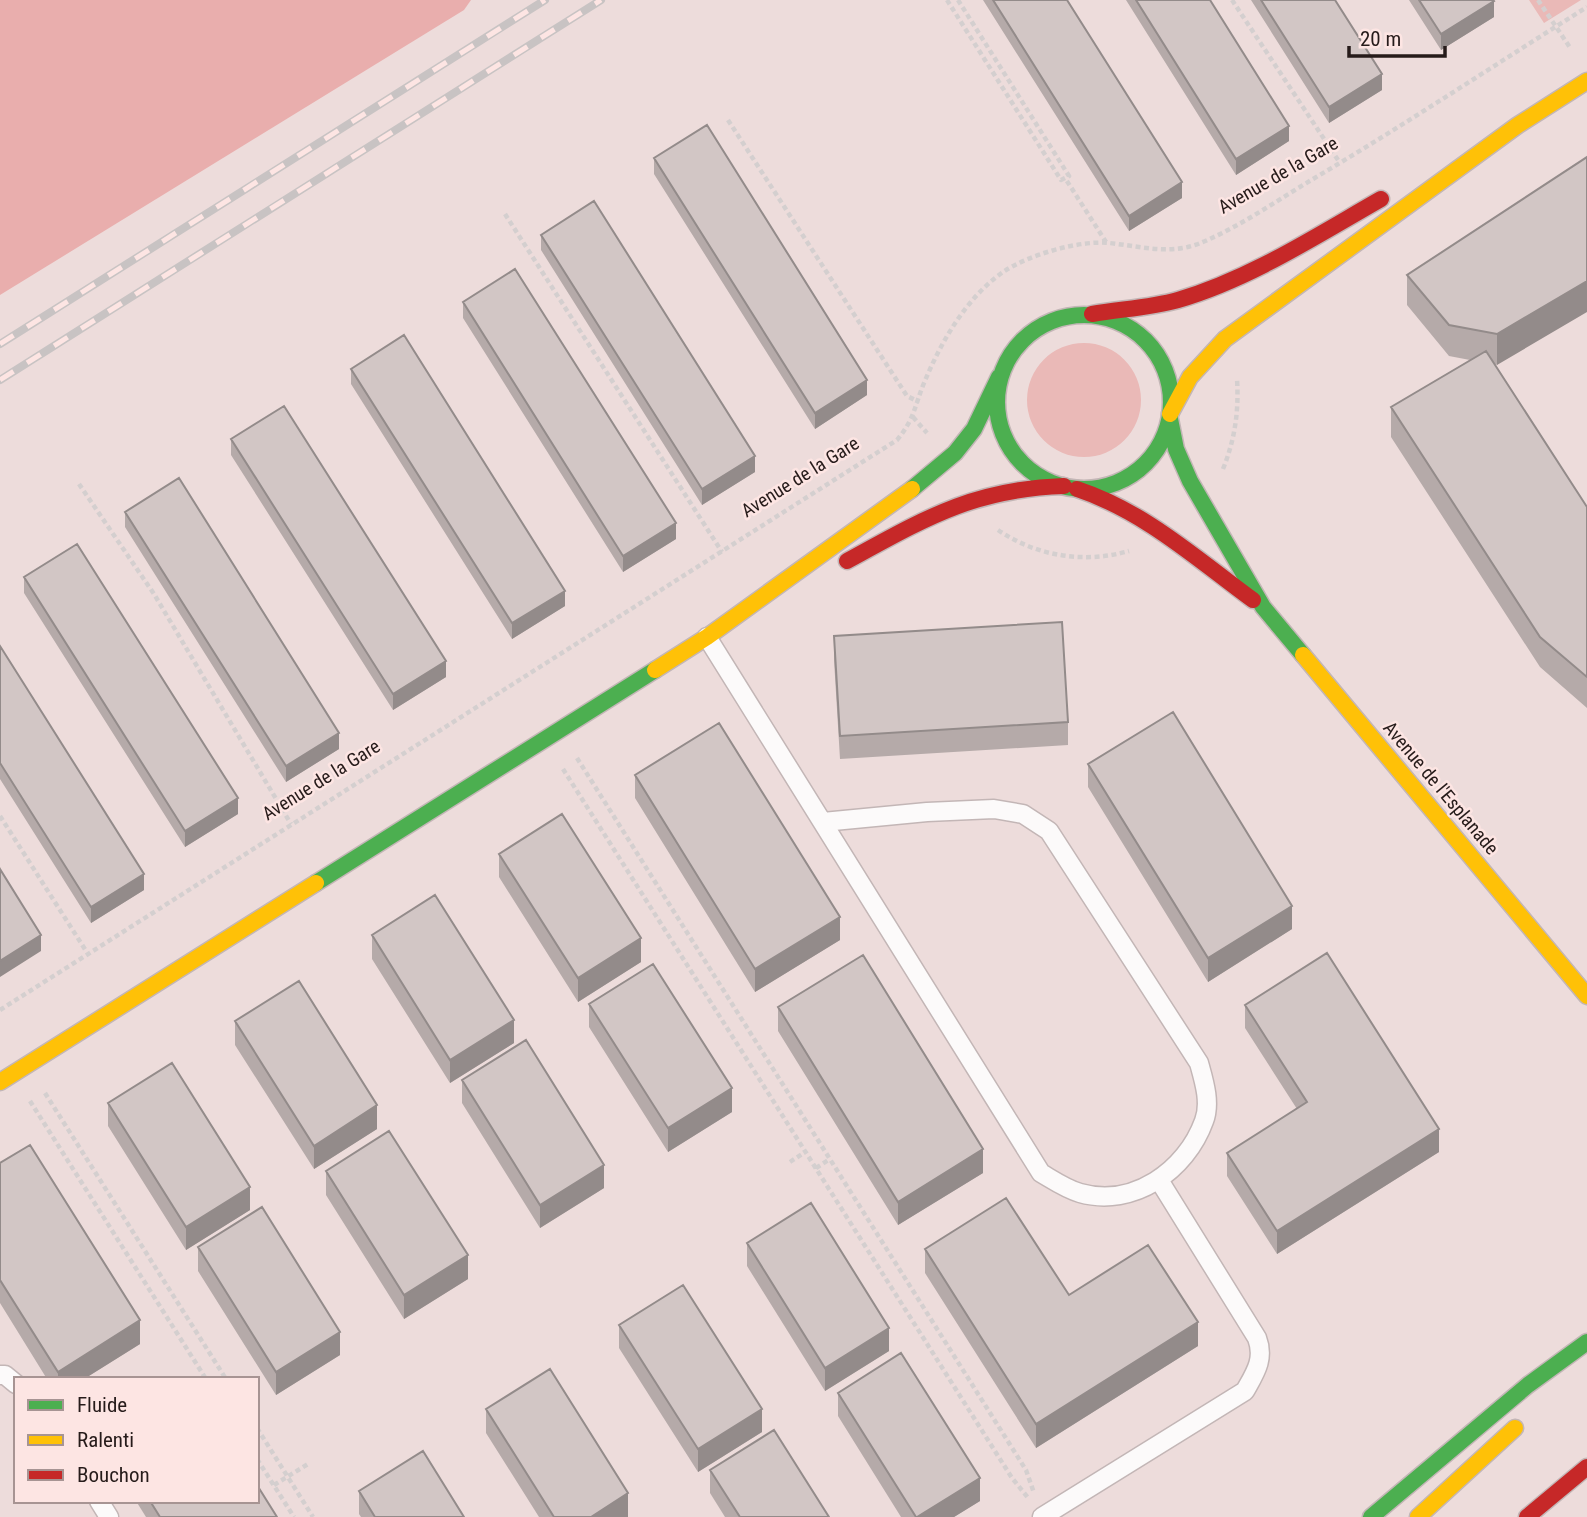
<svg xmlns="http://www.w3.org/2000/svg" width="1587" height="1517" font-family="'Roboto Condensed',sans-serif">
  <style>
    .green { fill: #eab9b7 }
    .forest { fill: #e9aead }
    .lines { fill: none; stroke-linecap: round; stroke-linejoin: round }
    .lane-casing { stroke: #c3b6b6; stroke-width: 21 }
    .fast-casing { stroke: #c3b6b6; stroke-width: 19 }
    .slow-casing { stroke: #c3b6b6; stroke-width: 19 }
    .jam-casing { stroke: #c3b6b6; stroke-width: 19 }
    .path { stroke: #d4cfcf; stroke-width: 4.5; stroke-dasharray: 5 3.5; stroke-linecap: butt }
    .lane { stroke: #fcfafa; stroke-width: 18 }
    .fast { stroke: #4caf50; stroke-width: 16 }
    .slow { stroke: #ffc107; stroke-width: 16 }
    .jam { stroke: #c62828; stroke-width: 16 }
    .rail-casing { stroke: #c8c3c3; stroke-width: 8 }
    .rail { stroke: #fde5e3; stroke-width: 5; stroke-dasharray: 16; stroke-linecap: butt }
    .wall { fill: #b5aaa9 }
    .shaded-wall { fill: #938b8a }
    .building { fill: #d2c6c5; stroke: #938b8a; stroke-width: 2 }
    .labels { text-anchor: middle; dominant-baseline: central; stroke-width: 5; stroke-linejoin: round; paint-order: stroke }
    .street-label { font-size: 19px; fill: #261b1a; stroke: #fde5e3 }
  </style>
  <rect width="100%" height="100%" fill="#eddcdb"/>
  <path class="green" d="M1529,0h52l-37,23z
    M1027 400a57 57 0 1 1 114 0a57 57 0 1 1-114 0Z"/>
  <path class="forest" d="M0,0h471l-7,10 -464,285z"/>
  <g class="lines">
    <defs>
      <path id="lane" d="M707,637l334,536c12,7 25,16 39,20 53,15 106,-22 124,-72 7,-18 0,-40 -5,-58l-150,-232 -26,-17 -29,-5 -67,3 -104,10
        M0,1375h5l11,9
        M99,1501l10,16
        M1042,1517l203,-126c10,-18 20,-32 12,-53l-98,-158"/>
      <path id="fast" d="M997 402a87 87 0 1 1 174 0a87 87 0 1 1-174 0Z
        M1170,419l6,30 14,32 73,126 40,48
        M912,489l43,-36 19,-24 25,-52
        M316,883l339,-213
        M1371,1517l157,-132 59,-43"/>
      <path id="slow" d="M1170,414l20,-37 35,-38 293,-214 69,-44
        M1303,655l284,341
        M655,670l52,-33 205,-148
        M0,1082l316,-199
        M1418,1517l97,-89"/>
      <path id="jam" d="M1092,314c28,-5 58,-6 86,-14 72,-21 138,-64 203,-101
        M1077,489c67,22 120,70 176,111
        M847,561c77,-42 126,-72 217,-75
        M1527,1517l60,-50"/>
    </defs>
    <use href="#lane" class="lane-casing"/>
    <use href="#fast" class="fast-casing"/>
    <use href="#slow" class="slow-casing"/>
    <use href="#jam" class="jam-casing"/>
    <path class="path" d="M947,0l114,180 4,-2 41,64
      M958,0l111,176 -4,2
      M1232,0l108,163
      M1538,0l33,49
      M728,120l179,276 12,6
      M505,214l217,338
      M913,417l14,16
      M1223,469c12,-30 16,-58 14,-90
      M79,484l75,110 137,230
      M998,530c38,26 86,34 131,21
      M577,758l449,712 8,23
      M563,769l449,709 17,21
      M0,816l88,138
      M0,1010l897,-570c17,-20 18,-35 27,-57 17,-41 42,-85 79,-111 25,-17 76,-32 106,-29 30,3 59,12 89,1 40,-16 78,-43 115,-65 93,-55 183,-115 274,-172
      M45,1093l181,286
      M30,1101l176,278
      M790,1162l15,-10
      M816,1168l14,-9
      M257,1428l56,89
      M257,1459l37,58
      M274,1485l34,-21"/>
    <use href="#lane" class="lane"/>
    <use href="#fast" class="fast"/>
    <use href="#slow" class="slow"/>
    <use href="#jam" class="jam"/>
    <defs>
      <path id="rail" d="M0,344l545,-344
        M0,380l601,-380"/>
    </defs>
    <use href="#rail" class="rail-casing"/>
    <use href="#rail" class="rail"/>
  </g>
  <path class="wall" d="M983,0h84l115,198 -53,33z
    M1126,0h84l79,141 -53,34z
    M1251,0h84l47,90 -53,33z
    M1409,0h84l1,17 -53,33z
    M1587,157l-90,208 -2,-1 92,143v201l-47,-41 -149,-230v-30l79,-47 -21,-4 -42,-51v-30z
    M654,158l213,237 -52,34 -161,-255z
    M541,235l214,237 -53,33 -161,-255z
    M463,302l213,237 -53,33 -160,-254z
    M351,369l214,237 -53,33 -161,-255z
    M231,439l215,238 -53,33 -162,-255z
    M125,512l214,237 -53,33 -161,-255z
    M24,577l214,237 -53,33 -161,-254z
    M834,636l234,86v23l-228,14 -6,-99z
    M0,646l144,244 -53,33 -91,-144z
    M1088,764l204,165 -84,53 -120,-195z
    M635,775l205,165 -85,52 -120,-194z
    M499,854l142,108 -63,40 -79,-125z
    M372,935l142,108 -64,40 -78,-124z
    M589,1004l143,108 -64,40 -79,-125z
    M1245,1005l194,147 -162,102 -50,-78v-23l70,-44 -52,-81z
    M778,1007l205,166 -85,52 -120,-194z
    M235,1021l142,108 -63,40 -79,-124z
    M462,1080l142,108 -64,40 -78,-125z
    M108,1103l142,107 -64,40 -78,-124z
    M0,1163l140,181 -56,35h-37l-47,-76z
    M326,1171l142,108 -64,40 -78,-124z
    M747,1243l142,108 -64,40 -78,-125z
    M198,1247l142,108 -64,40 -78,-124z
    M925,1249l144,46 129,51 -162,102 -111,-175z
    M619,1325l143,107 -64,40 -79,-124z
    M838,1393l142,108 -26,16h-53l-63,-101z
    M486,1409l142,108h-89l-53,-84z
    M710,1470l119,47h-104l-15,-24z
    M359,1491l105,26h-103l-2,-3z
    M136,1501h121l20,16h-131z"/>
  <path class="shaded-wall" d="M1494,1v16l-53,33v-16z
    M1382,74v16l-53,33v-16z
    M1289,126v15l-53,34v-16z
    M1182,182v16l-53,33v-15z
    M1587,281v31l-90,53v-31z
    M867,380v15l-52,34v-16z
    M755,456v16l-53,33v-16z
    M676,523v16l-53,33v-16z
    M565,591v15l-53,33v-16z
    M446,661v16l-53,33v-16z
    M339,733v16l-53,33v-16z
    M238,798v16l-53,33v-16z
    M144,874v16l-53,33v-16z
    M1292,906v23l-84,53v-24z
    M840,917v23l-85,52v-23z
    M41,935v16l-41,26v-16z
    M641,938v24l-63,40v-24z
    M514,1020v23l-64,40v-23z
    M732,1088v24l-64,40v-24z
    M377,1105v24l-63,40v-23z
    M1439,1129v23l-162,102v-23z
    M983,1149v24l-85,52v-23z
    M604,1165v23l-64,40v-23z
    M250,1187v23l-64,40v-23z
    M468,1255v24l-64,40v-24z
    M140,1320v24l-56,35h-26v-7z
    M1198,1322v24l-162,102v-24z
    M889,1328v23l-64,40v-23z
    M340,1332v23l-64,40v-23z
    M762,1409v23l-64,40v-23z
    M980,1478v23l-26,16h-37z
    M628,1493v24h-37z"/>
  <path class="building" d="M993,0h74l115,182 -53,34z
    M1136,0h74l79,126 -53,33z
    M1261,0h74l47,74 -53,33z
    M1419,0h74l1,1 -53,33z
    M707,125l160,255 -52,33 -161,-255z
    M1587,157v124l-90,53 -48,-9 -42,-50z
    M594,201l161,255 -53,33 -161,-254z
    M515,269l161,254 -53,33 -160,-254z
    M404,335l161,256 -53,32 -161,-254z
    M1486,351l101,156v170l-47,-40 -149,-230z
    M284,406l162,255 -53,33 -162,-255z
    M179,478l160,255 -53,33 -161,-254z
    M77,544l161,254 -53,33 -161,-254z
    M1062,622l6,100 -228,14 -6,-100z
    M0,646l144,228 -53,33 -91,-144z
    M1173,712l119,194 -84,52 -120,-194z
    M719,723l121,194 -85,52 -120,-194z
    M562,814l79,124 -63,40 -79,-124z
    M0,869l41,66 -41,26z
    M435,895l79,125 -64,40 -78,-125z
    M1327,953l112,176 -162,102 -50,-78 80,-51 -62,-97z
    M863,955l120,194 -85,53 -120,-195z
    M653,964l79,124 -64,40 -79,-124z
    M299,981l78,124 -63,41 -79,-125z
    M526,1040l78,125 -64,40 -78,-125z
    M172,1063l78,124 -64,40 -78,-124z
    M389,1131l79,124 -64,40 -78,-124z
    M30,1145l110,175 -82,52 -58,-92v-117z
    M1006,1198l63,97 79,-50 50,77 -162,102 -111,-175z
    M811,1203l78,125 -64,40 -78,-125z
    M262,1207l78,125 -64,40 -78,-125z
    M683,1285l79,124 -64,40 -79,-124z
    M901,1353l79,125 -63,39h-1l-78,-124z
    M550,1369l78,124 -37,24h-37l-68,-108z
    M774,1430l55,87h-89l-30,-47z
    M423,1451l41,66h-89l-16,-26z
    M257,1485l20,32h-117l-10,-16h107z"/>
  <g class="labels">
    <g class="street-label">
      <text transform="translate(1278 175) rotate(-30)">Avenue de la Gare</text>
      <text transform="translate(800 477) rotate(-32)">Avenue de la Gare</text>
      <text transform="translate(321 780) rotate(-32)">Avenue de la Gare</text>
      <text transform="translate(1441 788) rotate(50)">Avenue de l'Esplanade</text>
    </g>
  </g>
  <rect x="14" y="1377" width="245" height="126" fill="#fde5e3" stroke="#a79493" stroke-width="2"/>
  <rect x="28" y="1400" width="35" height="10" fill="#4caf50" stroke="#a79493" stroke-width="2"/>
  <text x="77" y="1412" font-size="21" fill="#261b1a">Fluide</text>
  <rect x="28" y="1435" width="35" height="10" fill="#ffc107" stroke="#a79493" stroke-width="2"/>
  <text x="77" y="1447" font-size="21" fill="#261b1a">Ralenti</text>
  <rect x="28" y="1470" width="35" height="10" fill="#c62828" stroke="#a79493" stroke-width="2"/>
  <text x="77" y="1482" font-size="21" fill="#261b1a">Bouchon</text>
  <path d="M1349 46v10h96v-10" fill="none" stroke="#261b1a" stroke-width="3.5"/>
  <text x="1360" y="46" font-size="21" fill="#261b1a" stroke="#fde5e3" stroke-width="5" paint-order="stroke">20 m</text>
</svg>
